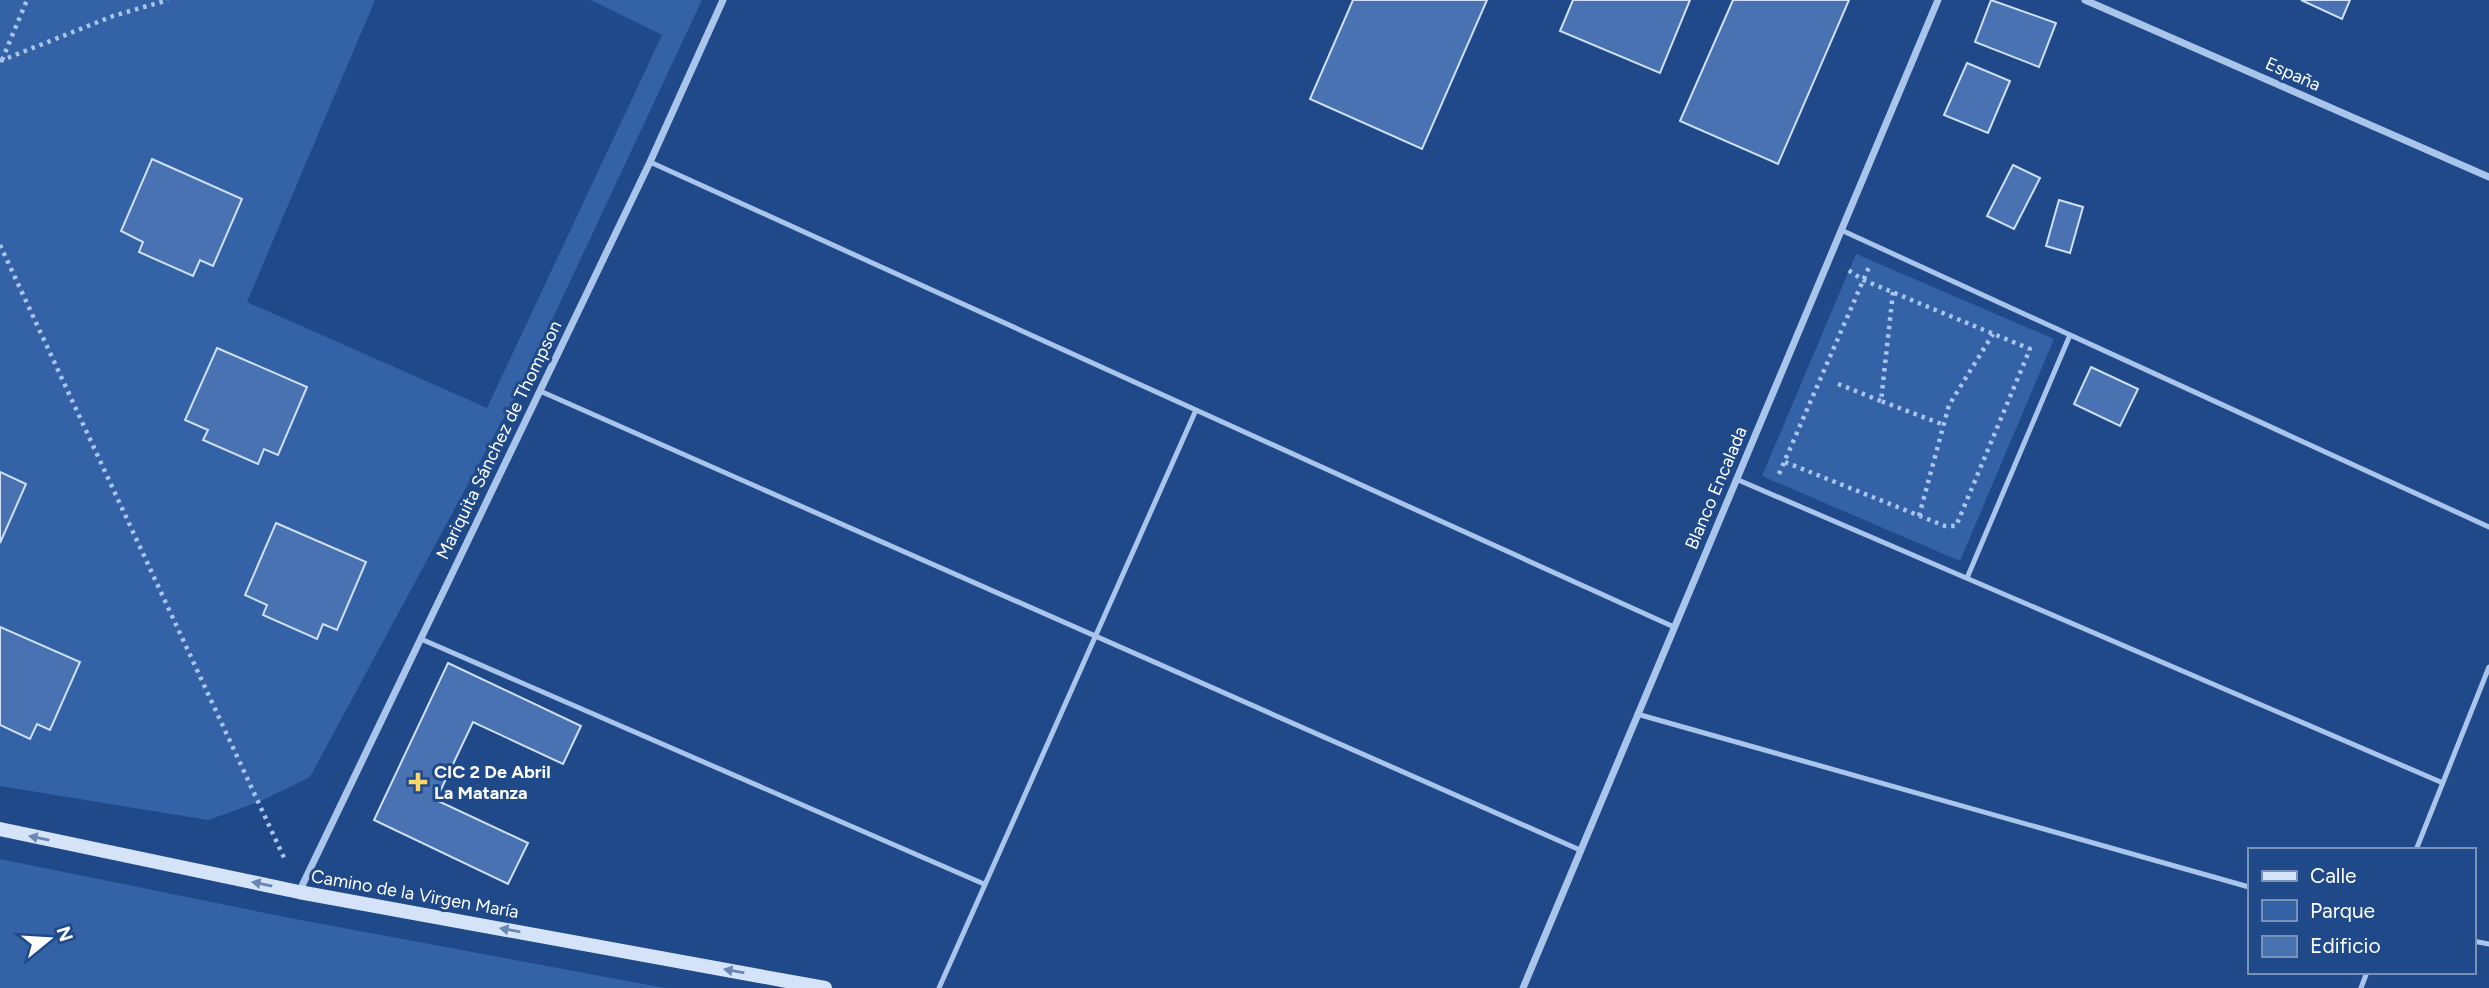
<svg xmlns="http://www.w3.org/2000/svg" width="2489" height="988" font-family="Figtree,sans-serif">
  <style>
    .green { fill: #3362a6; fill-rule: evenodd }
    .building { fill: #4872b1; stroke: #cfe0f8; stroke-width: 2 }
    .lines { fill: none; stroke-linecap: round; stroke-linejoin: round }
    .path { stroke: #aac5eb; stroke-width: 4.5; stroke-dasharray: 3.5 5; stroke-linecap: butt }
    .lane { stroke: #aac5eb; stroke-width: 5 }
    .street { stroke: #aac5eb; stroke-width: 7 }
    .secondary { stroke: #d5e3f8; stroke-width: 14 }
    .oneway { fill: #6887b5 }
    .poi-dot { fill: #f9d56a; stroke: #1f4989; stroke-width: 2.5 }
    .labels { text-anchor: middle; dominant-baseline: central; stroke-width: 6; stroke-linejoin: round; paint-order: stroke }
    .street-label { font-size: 18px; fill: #fff; stroke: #1f4989 }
    .poi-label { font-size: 18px; font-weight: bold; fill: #fff; stroke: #1f4989; text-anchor: start }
  </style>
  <rect width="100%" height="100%" fill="#1f4989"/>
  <path class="green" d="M0,0h375l-128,302 240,106 175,-373 -71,-35h111l-180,384 -212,393 -51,25 -51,18 -208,-34v-61l30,14 7,-15 13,6 30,-68 -80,-35v-84l26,-59 -26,-12zM152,160l90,39 -29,67 -13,-6 -61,-8 4,-10 -22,-11zM217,348l90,40 -29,67 -14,-6 -6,15 -54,-24 4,-10 -23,-10zM276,523l90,39 -29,67 -14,-5 -6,15 -54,-24 4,-10 -22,-10z
    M1856,254l198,85 -94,222 -198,-85z
    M0,859l290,59 375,70h-665z"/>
  <path class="building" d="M1353,0h134l-65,149 -112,-50z
    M1573,0h117l-30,73 -100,-42z
    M1733,0h116l-71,164 -98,-43z
    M1991,0l65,23 -17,44 -64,-25z
    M2301,0h49l-8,19z
    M1967,63l43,18 -22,52 -44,-18z
    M152,159l90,40 -29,67 -13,-6 -7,16 -54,-24 4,-10 -22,-11z
    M2013,165l27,13 -26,51 -27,-13z
    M2059,200l24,7 -13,46 -24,-7z
    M217,348l90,39 -29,68 -14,-6 -6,15 -55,-24 5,-10 -23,-10z
    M2091,367l47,22 -18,37 -46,-22z
    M0,472l26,12 -26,59z
    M276,523l90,39 -29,68 -14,-6 -6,15 -54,-24 4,-10 -22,-10z
    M0,627l80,35 -30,68 -13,-6 -7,15 -30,-14z
    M448,663l133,63 -18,38 -90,-42 -37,78 92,43 -20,41 -134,-64z"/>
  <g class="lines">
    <path class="path" d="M2,60l25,-60
      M0,61l113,-45 55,-16
      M0,245l286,617
      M1893,292l-12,109 63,24
      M1838,384l43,17
      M1785,462l160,64h11l74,-177 -167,-69 -15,-10
      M1779,474l90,-207
      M1919,516l30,-111 44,-71"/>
    <path class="lane" d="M650,162l1024,465
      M1841,230l648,297
      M540,391l1040,459
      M1736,479l707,304
      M1967,578l103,-243
      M421,639l563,245
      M1637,714l612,173
      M2416,850l73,-183
      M2473,941l16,3
      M939,988l257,-578
      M2361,988l6,-16"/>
    <path class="street" d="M2085,0l404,177
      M299,892l351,-730 73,-162
      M1523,988l415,-988"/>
    <path class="secondary" d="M0,829l299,63 526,96"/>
  </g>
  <defs><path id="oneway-solid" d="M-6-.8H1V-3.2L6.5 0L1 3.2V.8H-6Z" transform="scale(1.75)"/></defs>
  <g class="oneway">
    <use href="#oneway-solid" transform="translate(39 838) rotate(-168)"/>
    <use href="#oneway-solid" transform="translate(262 884) rotate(-168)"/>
    <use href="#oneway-solid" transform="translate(510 930) rotate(-170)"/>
    <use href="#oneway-solid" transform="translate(734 971) rotate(-170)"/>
  </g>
  <path class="poi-dot" d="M414.5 771.5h7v7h7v7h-7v7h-7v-7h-7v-7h7z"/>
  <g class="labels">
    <g class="street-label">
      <text transform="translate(2293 74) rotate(24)">España</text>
      <text transform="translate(499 440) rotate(-64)">Mariquita Sánchez de Thompson</text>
      <text transform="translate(1716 488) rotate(-67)">Blanco Encalada</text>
      <text transform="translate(415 894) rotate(10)">Camino de la Virgen María</text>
    </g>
    <g class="poi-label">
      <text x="434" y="772">CIC 2 De Abril<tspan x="434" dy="21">La Matanza</tspan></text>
    </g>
  </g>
  <rect x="2248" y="848" width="228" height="126" fill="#1f4989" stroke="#7992b8" stroke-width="2"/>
  <rect x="2262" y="871" width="35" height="10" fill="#d5e3f8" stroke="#7992b8" stroke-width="2"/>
  <text x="2310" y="883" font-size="21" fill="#ffffff">Calle</text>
  <rect x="2262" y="900" width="35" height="21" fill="#3362a6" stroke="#7992b8" stroke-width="2"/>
  <text x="2310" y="918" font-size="21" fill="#ffffff">Parque</text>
  <rect x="2262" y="936" width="35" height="21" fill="#4872b1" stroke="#7992b8" stroke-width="2"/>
  <text x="2310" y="953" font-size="21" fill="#ffffff">Edificio</text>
  <g transform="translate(49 939) rotate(72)" stroke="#1f4989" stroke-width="5" paint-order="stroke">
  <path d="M0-5L12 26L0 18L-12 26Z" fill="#ffffff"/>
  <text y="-10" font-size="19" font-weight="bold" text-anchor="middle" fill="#ffffff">N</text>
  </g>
</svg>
